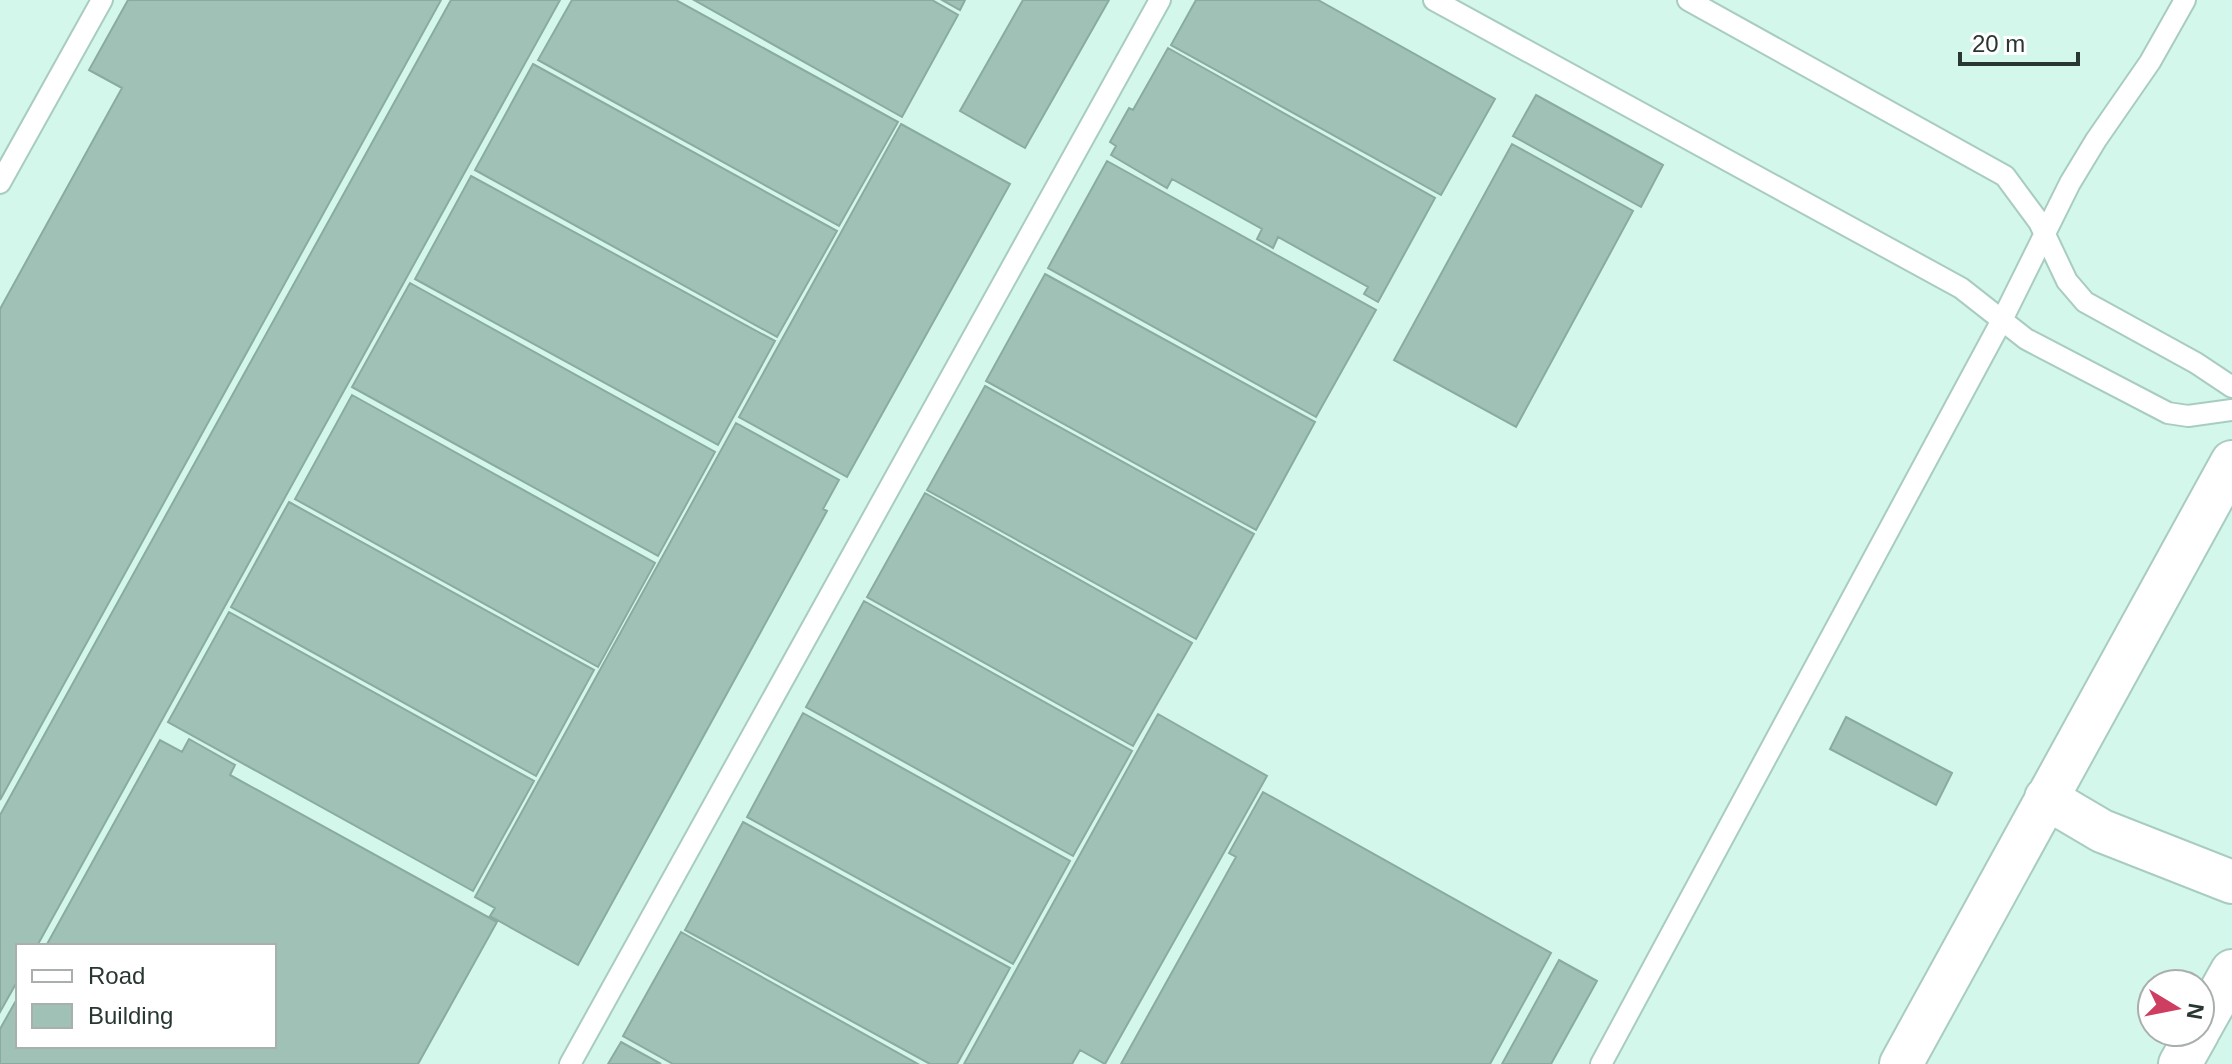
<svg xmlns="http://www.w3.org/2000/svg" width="2232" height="1064" font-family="Helvetica,sans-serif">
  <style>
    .building { fill: #a0c2b6; stroke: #8aaba0; stroke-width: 2 }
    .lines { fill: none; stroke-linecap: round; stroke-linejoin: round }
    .service-casing { stroke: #a9ccc0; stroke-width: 24 }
    .minor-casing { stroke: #a9ccc0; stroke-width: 46 }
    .service { stroke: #fff; stroke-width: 20 }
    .minor { stroke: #fff; stroke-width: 42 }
  </style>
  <rect width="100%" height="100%" fill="#d3f7ea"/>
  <path class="building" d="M128,0h313l-441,800v-491l122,-221 -33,-18z
    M451,0h109l-523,946h-19v34l-18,32v-197z
    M572,0h104l222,122 -59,104 -301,-166z
    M694,0h238l26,15 -56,102z
    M942,0h23l-5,10z
    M1023,0h86l-84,148 -65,-37z
    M1196,0h122l177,99 -54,96 -270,-150z
    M1168,48l267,150 -57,104 -14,-8 4,-7 -90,-50 -5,11 -16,-9 5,-10 -90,-50 -5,9 -56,-33 5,-9 -6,-4 19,-34 4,2z
    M533,64l304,167 -60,106 -302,-167z
    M1536,95l127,70 -22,42 -128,-71z
    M901,124l109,60 -163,293 -108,-60z
    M1512,144l121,67 -117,216 -122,-67z
    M1107,161l269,149 -60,107 -268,-149z
    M471,176l304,165 -57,104 -303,-166z
    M1045,274l270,148 -59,108 -270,-149z
    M410,283l305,169 -57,104 -306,-169z
    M985,386l269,148 -58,105 -269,-149z
    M352,395l303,168 -57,104 -303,-168z
    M736,423l103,57 -16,29 4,2 -249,454 -88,-49 5,-8 -20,-11z
    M925,493l267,150 -59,103 -266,-149z
    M289,502l305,168 -58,106 -305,-169z
    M864,601l268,150 -59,105 -267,-149z
    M229,612l305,169 -61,110 -305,-169z
    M803,713l267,148 -57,103 -266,-147z
    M1158,714l109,62 -162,288 -25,-14 -8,14h-108z
    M1846,717l106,56 -16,32 -106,-56z
    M189,739l46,26 -5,10 267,147 -79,142h-418v-35l18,-32v49h256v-100h-228l114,-206 22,12z
    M1263,792l288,161 -61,111h-369l115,-207 -7,-4z
    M743,822l267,146 -53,96h-27l-245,-134z
    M681,932l237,132h-245l-50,-28z
    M1559,960l38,21 -46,83h-49z
    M621,1042l40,22h-53z"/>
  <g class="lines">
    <defs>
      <path id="service" d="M1434,0l527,288 65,51 142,74 20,3 44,-6
        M1688,0l317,176 34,46 28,59 18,21 111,61 36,24
        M0,183l102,-183
        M570,1064l590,-1064
        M1601,1064l401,-744 68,-137 26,-43 54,-78 35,-62"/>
      <path id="minor" d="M2046,798l56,33 130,51
        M2200,1028l32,-57
        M1901,1064l331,-602
        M2180,1064l18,-32"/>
    </defs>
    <use href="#service" class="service-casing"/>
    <use href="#minor" class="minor-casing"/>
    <use href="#service" class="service"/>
    <use href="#minor" class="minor"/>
  </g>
  <rect x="16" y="944" width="260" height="104" fill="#ffffff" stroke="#a9afad" stroke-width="2"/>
  <rect x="32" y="970" width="40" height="12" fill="#ffffff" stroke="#a9afad" stroke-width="2"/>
  <text x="88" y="984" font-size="24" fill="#293732">Road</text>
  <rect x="32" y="1004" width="40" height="24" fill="#a0c2b6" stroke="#a9afad" stroke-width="2"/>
  <text x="88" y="1024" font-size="24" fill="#293732">Building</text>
  <g transform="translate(2176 1008) rotate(100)"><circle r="38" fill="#ffffff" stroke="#a9afad" stroke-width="2"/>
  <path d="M0-6L14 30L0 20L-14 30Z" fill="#ce3e61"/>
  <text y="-12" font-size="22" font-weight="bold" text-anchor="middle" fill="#293732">N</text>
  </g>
  <path d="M1960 52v12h118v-12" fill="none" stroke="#293732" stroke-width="4"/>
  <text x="1972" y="52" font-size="24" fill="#293732" stroke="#ffffff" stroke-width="6" paint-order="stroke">20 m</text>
</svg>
